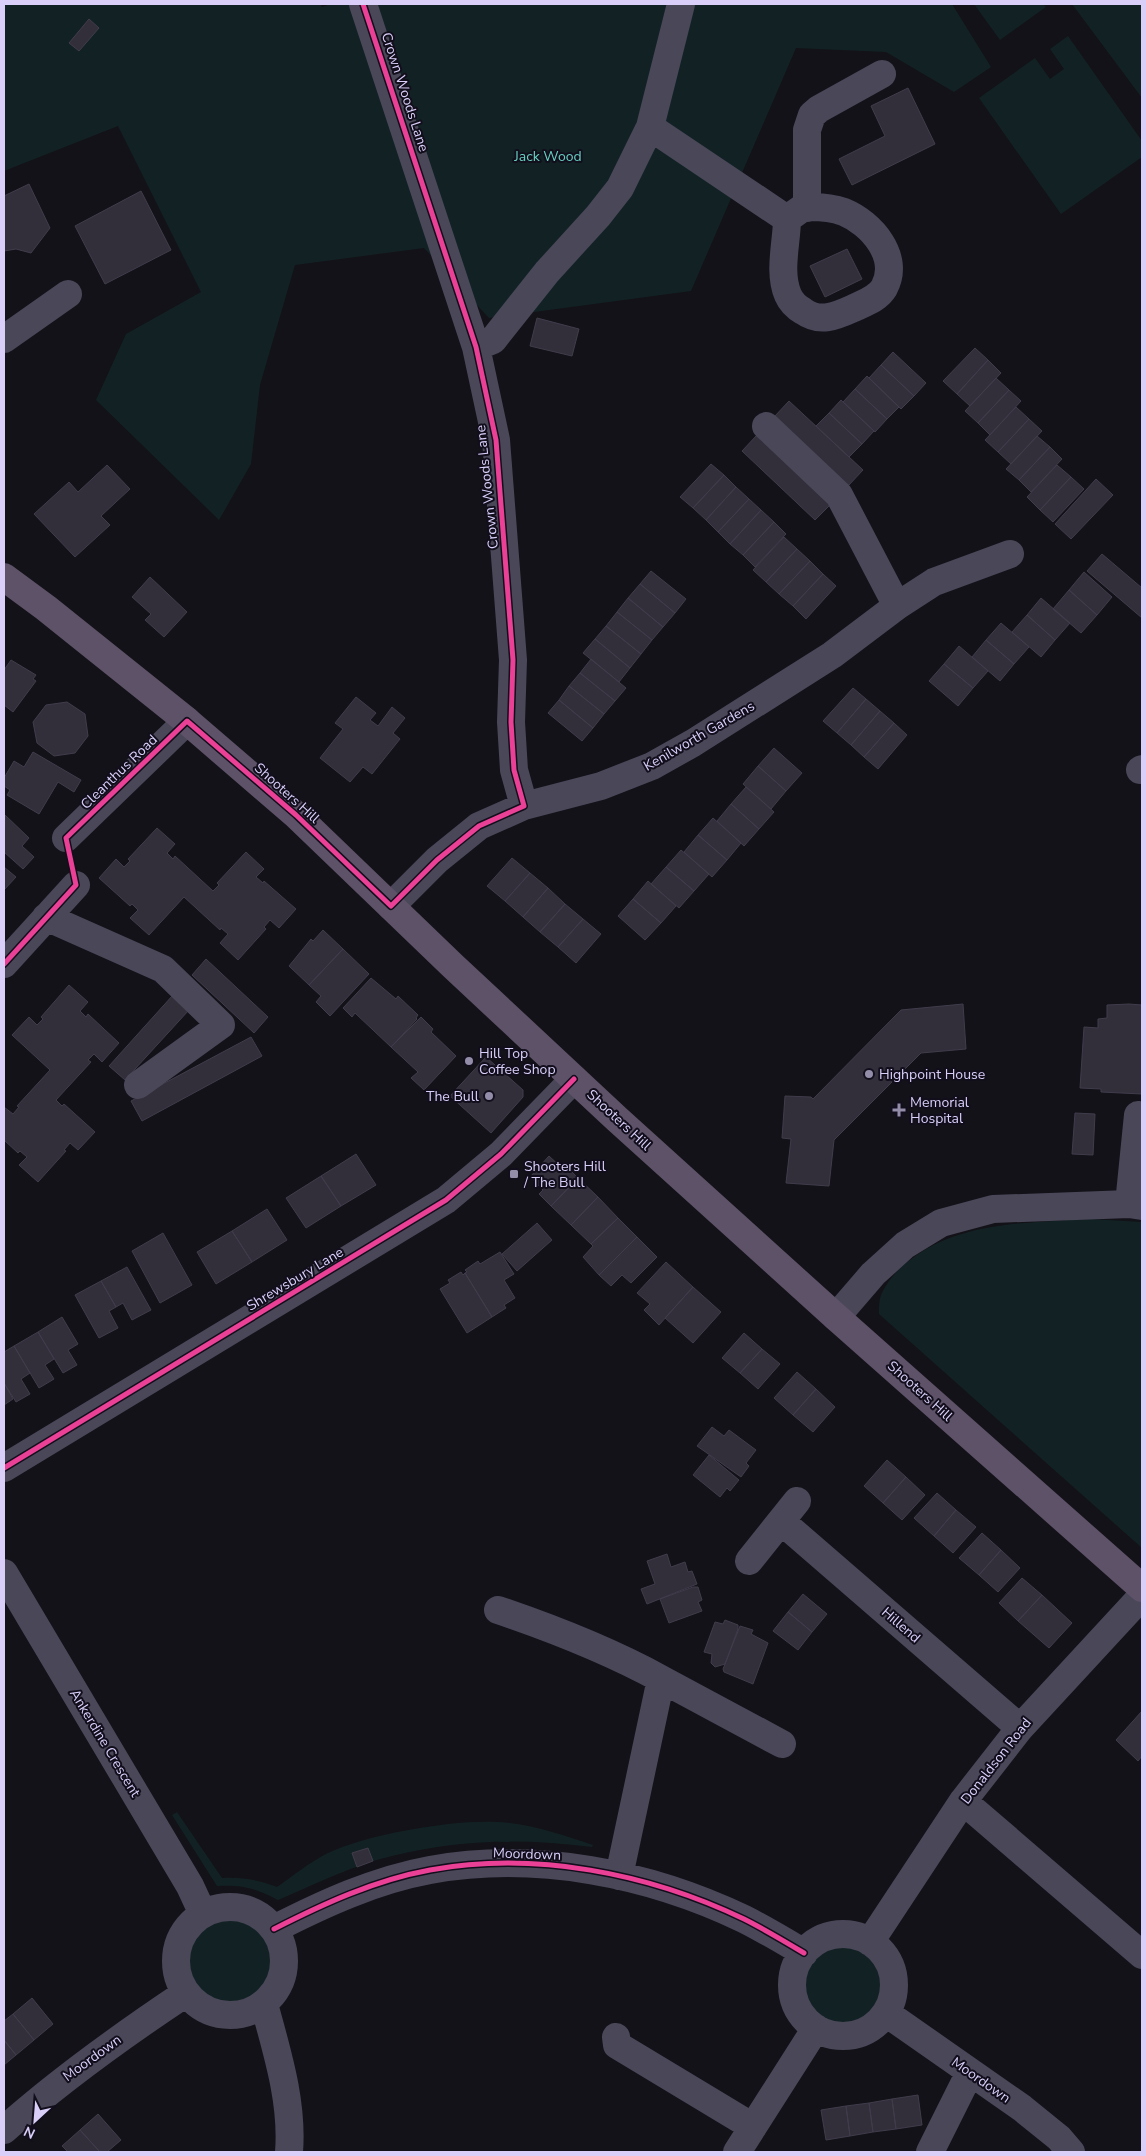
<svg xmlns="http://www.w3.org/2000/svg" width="1146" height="2156" font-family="'Nunito Sans',sans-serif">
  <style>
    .green { fill: #122224 }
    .building { fill: #322f3b; stroke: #413c4b }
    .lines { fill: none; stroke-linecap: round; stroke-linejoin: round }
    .minor { stroke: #4a4759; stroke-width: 28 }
    .major { stroke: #5e5269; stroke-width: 28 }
    .cycleway-casing { stroke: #120e1c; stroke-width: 8 }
    .cycleway { stroke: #ea4096; stroke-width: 5 }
    .poi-dot { fill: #948daa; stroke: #120e1c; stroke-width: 2 }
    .labels { text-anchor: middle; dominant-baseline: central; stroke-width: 4; stroke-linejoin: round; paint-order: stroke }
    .street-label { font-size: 14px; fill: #d9cff9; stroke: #120e1c }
    .park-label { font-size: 14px; fill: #65d0c2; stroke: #120e1c }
    .poi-label { font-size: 14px; fill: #d9cff9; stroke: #120e1c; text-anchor: start }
  </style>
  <rect width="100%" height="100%" fill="#131218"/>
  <path class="green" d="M4,4h316l2,3 9,-3h621l39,63 -37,25 -68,-40 -90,-4 -105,243 -202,27 -65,-70 -129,17 -35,120 -9,79 -32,56 -123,-120 30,-66 75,-42 -83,-166 -114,45z
    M974,4h69l3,3 -46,33z
    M1072,4h70v94z
    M1068,36l74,105v16l-81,57 -82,-116 56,-40 15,21 14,-10 -14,-20z
    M1090,1219l52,3v326l-263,-234c0,-6 0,-14 2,-19 6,-14 17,-26 29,-35 51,-39 118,-37 180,-41z
    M177,1812l45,66c20,-1 37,2 55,9 17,-12 33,-25 51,-34 41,-19 123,-33 168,-31 33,1 66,13 97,23l-1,2c-70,-9 -130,-8 -200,9 -39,9 -77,28 -114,44 -24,-12 -34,-15 -61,-14l-45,-71z
    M188 1961a43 43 0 1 1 86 0a43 43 0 1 1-86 0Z
    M804 1985a40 40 0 1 1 80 0a40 40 0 1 1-80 0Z"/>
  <path class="building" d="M89,19l10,9 -20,23 -10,-8z
    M908,88l27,56 -83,41 -13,-26 46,-23 -14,-30z
    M29,184l21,44 -19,25 -15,-4 -12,2v-55z
    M141,191l30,59 -66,34 -30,-58z
    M847,249l15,30 -37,18 -15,-31z
    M537,318l42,11 -7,27 -42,-10z
    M975,348l13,12 -31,34 -14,-13z
    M893,352l33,31 -12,13 -33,-31z
    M988,360l13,13 -31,33 -13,-12z
    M881,365l33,31 -13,13 -32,-31z
    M867,376l32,31 -12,12 -32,-30z
    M996,378l13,12 -31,33 -13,-12z
    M855,389l32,30 -12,13 -32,-30z
    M1009,390l12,11 -31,34 -12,-12z
    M841,400l33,31 -12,13 -33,-31z
    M789,401l74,69 -15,16 -74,-69z
    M1016,407l13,12 -31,33 -13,-12z
    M829,413l33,31 -13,13 -33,-31z
    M1029,419l13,12 -31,33 -13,-12z
    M757,435l74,69 -16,16 -73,-69z
    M1037,436l13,11 -31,33 -13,-11z
    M1050,447l12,12 -31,33 -12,-12z
    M711,464l13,11 -31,33 -13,-11z
    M107,465l23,24 -29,27 9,9 -35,32 -41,-43 35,-32 9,10z
    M1057,465l14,12 -31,33 -13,-13z
    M724,475l12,12 -30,33 -13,-12z
    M1071,477l13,12 -31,33 -13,-12z
    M1096,479l17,16 -42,44 -16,-15z
    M736,487l13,12 -31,33 -12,-12z
    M749,499l12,11 -31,34 -12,-12z
    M761,510l13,12 -31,33 -13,-11z
    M774,522l12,12 -31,33 -12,-12z
    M784,537l13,12 -31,33 -13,-12z
    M797,549l13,12 -31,33 -13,-12z
    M1102,554l40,34v30l-55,-47z
    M810,561l13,13 -30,32 -14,-12z
    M651,571l35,28 -11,14 -35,-29z
    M1084,572l28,25 -15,18 -28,-25z
    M823,574l13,12 -30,33 -13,-13z
    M150,577l37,35 -23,25 -19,-17 6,-6 -19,-17z
    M640,584l35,29 -12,14 -35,-29z
    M1069,590l28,25 -16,18 -28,-24z
    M628,598l35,29 -11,13 -35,-28z
    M1041,598l29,25 -15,17 -28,-25z
    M617,612l35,28 -11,14 -35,-28z
    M1027,615l28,25 -14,17 -29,-25z
    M1001,623l28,24 -15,17 -28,-24z
    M606,626l35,28 -11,14 -35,-29z
    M595,639l35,29 -11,14 -36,-29z
    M986,640l28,24 -14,17 -28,-24z
    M959,646l29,25 -15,17 -29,-24z
    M591,659l35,29 -11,13 -35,-28z
    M11,660l25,15 -3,4 3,2 -23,31 -9,-7v-35z
    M944,664l29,24 -15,18 -29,-25z
    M580,673l35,28 -11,13 -35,-28z
    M569,686l35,28 -11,14 -34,-28z
    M853,688l13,11 -29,34 -14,-12z
    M356,697l20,16 -6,7 8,6 14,-19 13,11 -12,15 7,6 -28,35 -9,-7 -13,15 -30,-24 23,-29 -8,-6z
    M866,699l14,12 -29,34 -14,-12z
    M559,700l34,28 -11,13 -34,-28z
    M67,702l18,12 3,22 -13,17 -21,3 -17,-13 -4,-21 13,-17z
    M880,711l14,12 -30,34 -13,-12z
    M894,723l13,12 -29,34 -14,-12z
    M774,748l28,25 -16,18 -28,-25z
    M33,752l48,28 -7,12 -16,-10 -19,32 -32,-19 3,-5 -6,-4v-8l10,-17 10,6z
    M758,766l28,25 -15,18 -28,-25z
    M746,787l28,25 -15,17 -28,-25z
    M731,804l28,25 -15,17 -27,-25z
    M5,815l24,23 -7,8 12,11 -11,12 -19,-17z
    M713,818l28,25 -14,17 -29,-25z
    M157,828l18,16 -8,9 6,6 2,-3 38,35 6,-6 -2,-2 29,-31 18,17 -8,8 7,6 1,-2 32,28 -17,19 -9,-8 -6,7 2,2 -28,31 -18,-17 8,-9 -7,-6 -1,2 -36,-33 -35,38 -19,-17 8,-8 -6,-6 -2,2 -31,-28 17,-19 8,8 6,-6 -2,-2z
    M698,835l29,25 -15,17 -28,-25z
    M681,850l28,24 -15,17 -28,-24z
    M512,858l18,15 -25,28 -18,-15z
    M4,867l12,10 -12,13z
    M666,867l28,24 -15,17 -28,-24z
    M530,873l18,15 -25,29 -18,-16z
    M648,881l28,25 -15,17 -28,-24z
    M548,888l17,16 -25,28 -17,-15z
    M633,899l28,24 -16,17 -27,-24z
    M565,904l18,15 -25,28 -18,-15z
    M583,919l18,15 -25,29 -18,-16z
    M323,930l20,19 -34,36 -20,-19 22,-27 2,2z
    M343,949l26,25 -39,42 -14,-14 5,-6 -12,-11z
    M206,959l62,58 -14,16 -62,-58z
    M371,978l25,21 2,-3 20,19 -2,3 1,1 -26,28 -36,-34 -3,4 -9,-9z
    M69,985l19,17 -8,9 6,6 2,-3 31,29 -17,19 -8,-8 -6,6 3,2 -35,38 6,6 2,-2 31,28 -17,18 -8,-7 -6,7 2,1 -28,31 -19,-17 8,-8 -7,-6 -2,2 -14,-13v-33l9,7 6,-7 -2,-1 33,-36 -38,-35 17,-18 8,8 6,-6 -2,-2z
    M173,995l16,15 -64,70 -16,-14z
    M963,1004l3,45 -45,4 -87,87 -5,46 -43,-3 5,-44 -9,-1 3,-42 26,1 2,2 88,-89z
    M1129,1004l13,1v89l-41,-2v-3l-21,-1 4,-61 14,1v-9l9,-1v-13z
    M421,1017l12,12 -2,3 25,24 -32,34 -13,-12 7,-6 -27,-25z
    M251,1037l11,19 -120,65 -11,-20z
    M486,1057l37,33v7l-32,36 -41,-37z
    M1075,1113l20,1 -2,41 -21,-1z
    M356,1154l20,31 -35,21 -20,-30z
    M549,1156l13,12 3,-3 13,13 -27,28 -12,-12 4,-4 -13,-13z
    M321,1176l20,30 -35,22 -20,-30z
    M578,1178l20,19 -27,28 -20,-19z
    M598,1197l20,21 -27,26 -20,-19z
    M267,1209l20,31 -35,22 -20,-31z
    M618,1218l19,19 -38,38 -16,-18 10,-11 -2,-2z
    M537,1223l15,17 -35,31 -15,-17z
    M232,1231l20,31 -36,22 -19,-32z
    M163,1233l29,52 -32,18 -28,-52z
    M637,1237l20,20 -26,26 -9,-8 -11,11 -12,-11z
    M500,1252l14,22 -10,6 11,18 -11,7 2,3 -14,9 -27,-44 2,-1 -2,-2 13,-9 2,3z
    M666,1262l27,25 -34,38 -15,-15 6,-6 -13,-11z
    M127,1267l24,43 -19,10 -9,-17 -7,4 -15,-26z
    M461,1272l2,3 2,-2 27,44 -25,16 -27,-44 10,-6 -2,-3z
    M101,1281l15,26 -7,4 9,17 -19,10 -24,-43z
    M693,1287l28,25 -28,31 -28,-25z
    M62,1317l16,27 -10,6 9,15 -14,8 -25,-41z
    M38,1332l16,27 -9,6 9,14 -15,9 -25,-42z
    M744,1333l18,16 -22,24 -18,-15z
    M14,1346l16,27 -9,6 9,15 -14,8 -12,-19v-31z
    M762,1349l18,15 -22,25 -18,-16z
    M797,1372l19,17 -23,26 -19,-17z
    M4,1383l9,16 -9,6z
    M816,1389l19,18 -22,25 -20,-17z
    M712,1427l12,9 5,-6 27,20 -10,13 3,3 -8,11 -44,-31z
    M709,1455l30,25 -9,11 -3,-3 -7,9 -27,-22z
    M887,1460l19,17 -23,26 -19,-17z
    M906,1477l19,18 -23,25 -19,-17z
    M937,1493l19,17 -22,26 -20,-18z
    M956,1510l20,17 -23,26 -19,-17z
    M982,1533l19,17 -22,25 -20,-17z
    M1001,1550l19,18 -22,24 -19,-17z
    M667,1554l4,13 14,-5 3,10 4,-1 5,13 -50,20 -6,-15 14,-5 -8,-23z
    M1022,1578l20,17 -24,26 -19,-18z
    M693,1587h5l4,13 -4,2 4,9 -33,12 -9,-24z
    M803,1594l24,20 -15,18 -24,-20z
    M1042,1595l30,28 -23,25 -31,-27z
    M788,1612l24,20 -14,18 -25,-19z
    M725,1620l13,5v4l-13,35 -10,3 -4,-4 1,-9 -8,-2 11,-30 8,2z
    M740,1626l13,4 -2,4 17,9 -15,41 -29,-12 -1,-3z
    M1142,1711v45l-4,5 -22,-21z
    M368,1848l5,13 -16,6 -5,-14z
    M32,1998l21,26 -19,16 -21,-26z
    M13,2014l21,26 -18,15 -12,-15v-19z
    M4,2040l12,15 -12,10z
    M918,2095l4,30 -26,4 -4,-30z
    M892,2099l4,30 -23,3 -4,-29z
    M869,2103l4,29 -23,4 -4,-30z
    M846,2106l4,30 -24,4 -5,-30z
    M98,2114l23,26 -14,12h-7l-20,-22z
    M80,2130l20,22h-32l-6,-6z"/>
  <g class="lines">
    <path class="minor" d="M363,4l113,343 20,93 17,220 -2,62 3,48 10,36
      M650,127l137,92
      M810,207c11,0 23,1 34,5 27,11 57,45 40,76 -6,10 -17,14 -28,19 -18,8 -35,17 -53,4 -7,-4 -12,-9 -15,-16 -10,-23 -1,-53 -1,-76l14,-10z
      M807,208v-78l5,-15 7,-6 63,-35
      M4,339l64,-45
      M476,347l17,-7 54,-68 51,-56 22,-28 30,-61 31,-123
      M766,426l73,69 58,111
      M1140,770l2,-1
      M66,838l121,-117
      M391,906l46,-46 42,-34 45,-20 77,-20 51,-20 41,-23 139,-88 65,-49 37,-24 76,-28
      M46,917l117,52 58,56 -83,60
      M4,964l72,-79
      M1129,1204l9,-89
      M836,1317l37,-43 32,-29 36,-22 52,-14 136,-5 13,2
      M4,1468l442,-268 55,-46 73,-75
      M781,1521l239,207
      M749,1561l48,-60
      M4,1573l186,313 13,28
      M498,1610c56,19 110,40 163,69l-42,197
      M661,1679l121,65
      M963,1801l179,154
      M176 1961a54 54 0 1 1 108 0a54 54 0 1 1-108 0Z
      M274,1929c49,-25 101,-49 156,-59 105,-19 218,3 314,49 20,10 40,22 60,34
      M792 1985a51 51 0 1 1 102 0a51 51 0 1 1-102 0Z
      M870,1942l93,-141 57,-73 122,-132
      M264,2004c13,48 29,98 25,148
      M886,2013l136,95 37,30 12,14
      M616,2037l1,8 136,82
      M4,2130c57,-51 119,-95 182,-137
      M737,2152l79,-124
      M930,2152l40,-80"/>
    <path class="major" d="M4,577l42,31 141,113 109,94 157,151 164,153 219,198 306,271"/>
    <defs>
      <path id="cycleway" d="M4,964l72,-79 -10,-47 121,-117 109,94 95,91 46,-46 42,-34 45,-20 -10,-36 -3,-48 2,-62 -17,-220 -20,-93 -113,-343
        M4,1468l442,-268 55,-46 73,-75
        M274,1929c49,-25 101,-49 156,-59 105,-19 218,3 314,49 20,10 40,22 60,34"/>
    </defs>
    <use href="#cycleway" class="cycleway-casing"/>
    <use href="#cycleway" class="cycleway"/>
  </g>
  <g class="poi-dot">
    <circle cx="469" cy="1061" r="5"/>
    <circle cx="869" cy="1074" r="5"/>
    <circle cx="489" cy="1096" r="5"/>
    <path d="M896.5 1102.5h5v5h5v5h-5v5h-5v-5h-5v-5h5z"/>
    <rect x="509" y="1169" width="10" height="10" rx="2.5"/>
  </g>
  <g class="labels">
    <g class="street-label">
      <text transform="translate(405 92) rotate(72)">Crown Woods Lane</text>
      <text transform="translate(487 487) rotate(-96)">Crown Woods Lane</text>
      <text transform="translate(699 736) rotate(-30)">Kenilworth Gardens</text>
      <text transform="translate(119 772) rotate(-44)">Cleanthus Road</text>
      <text transform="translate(287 793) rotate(42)">Shooters Hill</text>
      <text transform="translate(619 1120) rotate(43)">Shooters Hill</text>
      <text transform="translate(295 1279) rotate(-31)">Shrewsbury Lane</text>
      <text transform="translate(920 1391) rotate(42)">Shooters Hill</text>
      <text transform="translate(901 1625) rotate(41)">Hillend</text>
      <text transform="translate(105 1743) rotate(59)">Ankerdine Crescent</text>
      <text transform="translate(996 1761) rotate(-52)">Donaldson Road</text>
      <text transform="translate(527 1854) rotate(2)">Moordown</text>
      <text transform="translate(92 2058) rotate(-36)">Moordown</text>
      <text transform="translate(981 2080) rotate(35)">Moordown</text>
    </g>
    <g class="park-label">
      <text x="548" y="156">Jack Wood</text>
    </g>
    <g class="poi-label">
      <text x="479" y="1053">Hill Top<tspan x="479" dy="16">Coffee Shop</tspan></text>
      <text x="879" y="1074">Highpoint House</text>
      <text x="479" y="1096" text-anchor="end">The Bull</text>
      <text x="910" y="1102">Memorial<tspan x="910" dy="16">Hospital</tspan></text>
      <text x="524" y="1166">Shooters Hill<tspan x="524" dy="16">/ The Bull</tspan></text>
    </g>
  </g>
  <rect width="1146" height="2156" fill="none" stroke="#d9cff9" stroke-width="10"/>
  <g transform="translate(35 2121) rotate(206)" stroke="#120e1c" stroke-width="4" paint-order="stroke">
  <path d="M0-4L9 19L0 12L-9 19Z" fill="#d9cff9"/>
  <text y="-8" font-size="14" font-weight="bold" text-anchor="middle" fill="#d9cff9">N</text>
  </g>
</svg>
